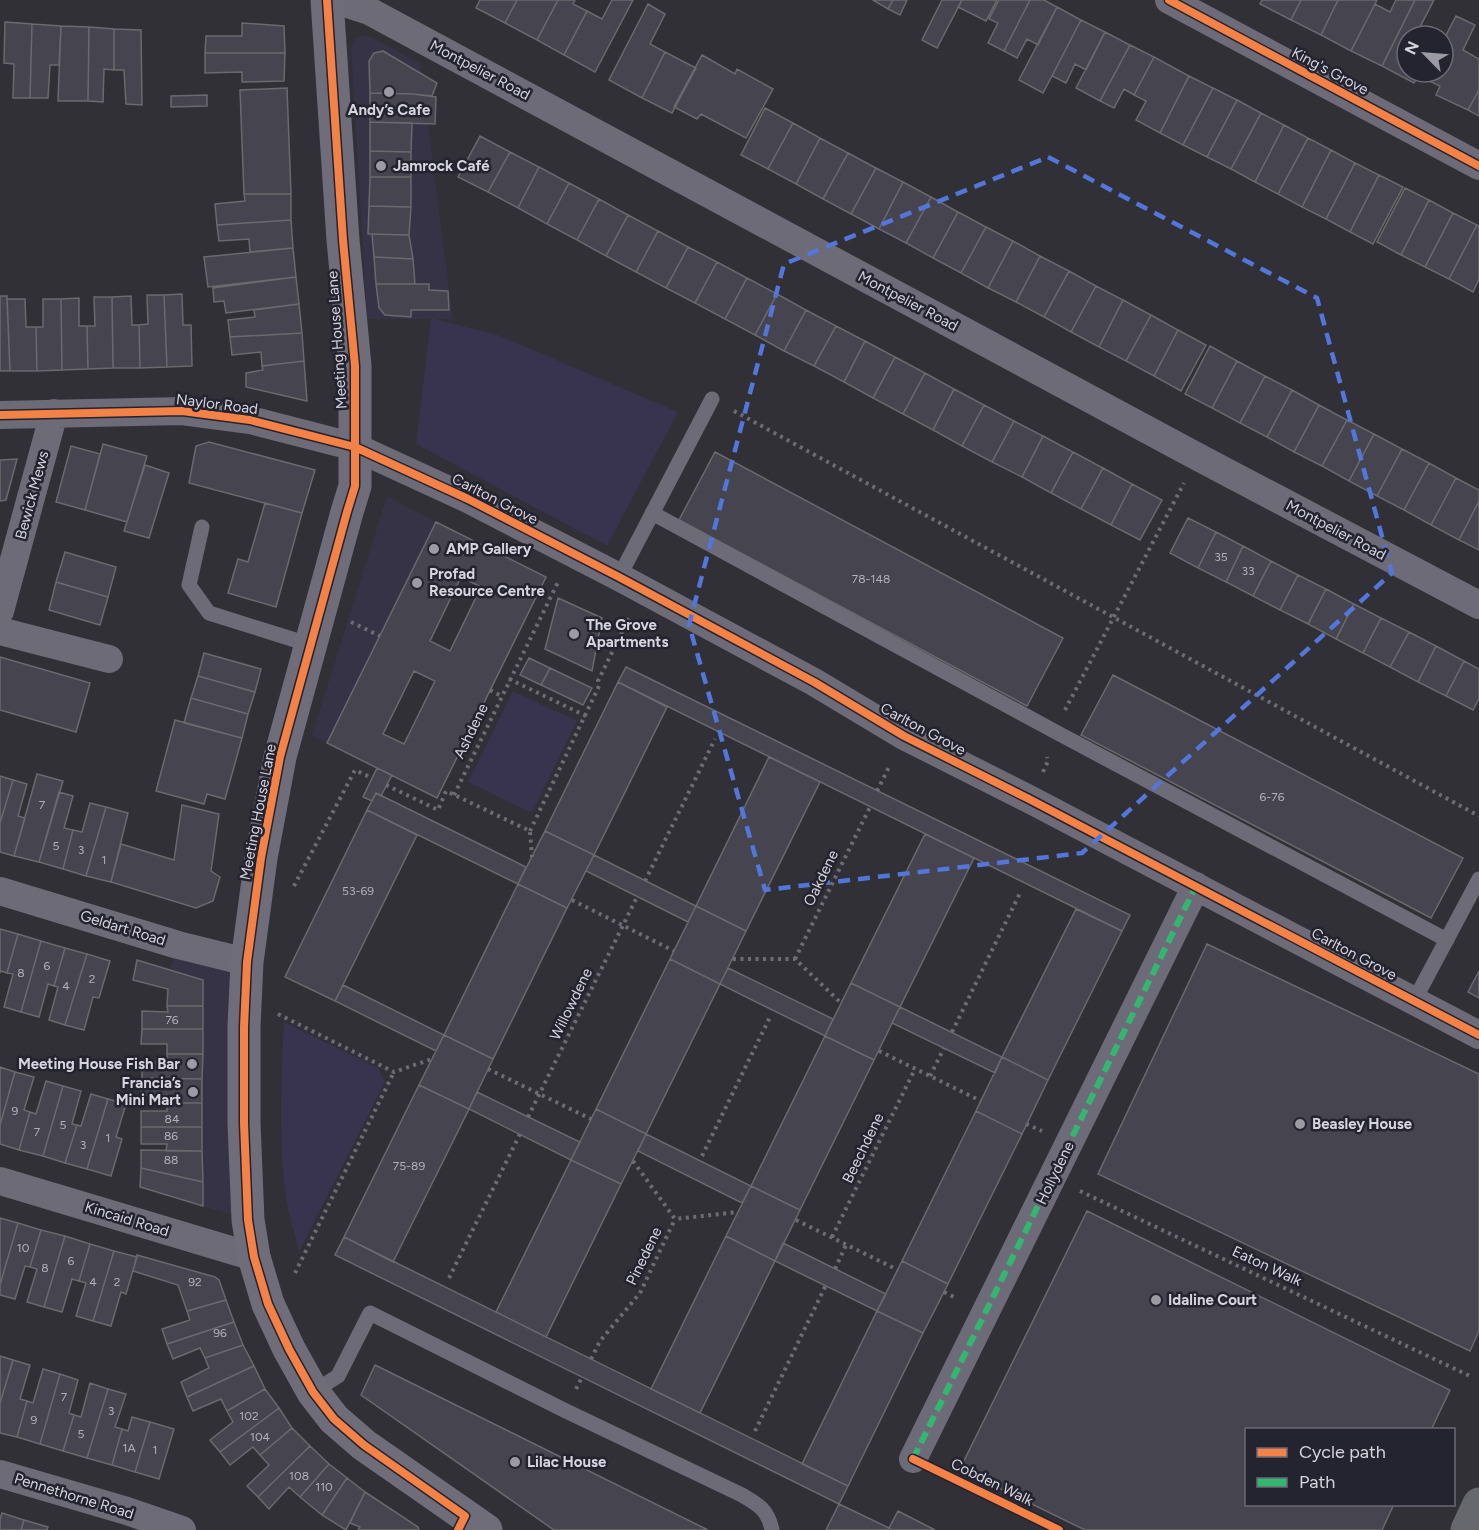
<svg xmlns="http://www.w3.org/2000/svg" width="1479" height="1530" font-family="Figtree,sans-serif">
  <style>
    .built { fill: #363346 }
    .green { fill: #38334e }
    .building { fill: #46454f; stroke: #69696e; stroke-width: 1.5; fill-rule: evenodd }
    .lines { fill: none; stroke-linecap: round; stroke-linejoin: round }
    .path { stroke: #6d6c75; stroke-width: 4; stroke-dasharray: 3 4.5; stroke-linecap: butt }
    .lane { stroke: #6c6b77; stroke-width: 15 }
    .street { stroke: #6c6b77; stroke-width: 28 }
    .secondary { stroke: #6f6d7a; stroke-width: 33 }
    .highway { stroke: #67676e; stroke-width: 33 }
    .quiet { stroke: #33b770; stroke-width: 6; stroke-dasharray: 12 6; stroke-linecap: butt }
    .cycleway-casing { stroke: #242330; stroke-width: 11 }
    .cycleway { stroke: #f48246; stroke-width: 8 }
    .marked { fill: none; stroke: #5476da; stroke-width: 4.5; stroke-dasharray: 12 8; stroke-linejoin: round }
    .poi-dot { fill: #9c9ba3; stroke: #242330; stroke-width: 2 }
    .labels { text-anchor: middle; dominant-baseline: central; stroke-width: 5; stroke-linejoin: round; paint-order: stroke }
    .number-label { font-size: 12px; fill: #b2b1ba }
    .street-label { font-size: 15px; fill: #d6d5de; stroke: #242330 }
    .poi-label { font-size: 15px; font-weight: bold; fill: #d6d5de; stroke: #242330; text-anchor: start }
  </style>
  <rect width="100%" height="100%" fill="#303036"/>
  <path class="built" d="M369,36l51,27 33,256h-86l-16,-273 5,-9z
    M387,496l49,26 -109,221 -15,-8z
    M178,945l69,17 1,258 -45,-14v-226l-33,-10z"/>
  <path class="green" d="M431,318l67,17 180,77 -71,134 -191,-102z
    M513,691l64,30 -45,92 -64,-31z
    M284,1022l94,46 7,14 -86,170c-4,-18 -10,-36 -13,-54 -8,-58 -5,-118 -2,-176z"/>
  <path class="building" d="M480,0h37l-12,23 -29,-15z
    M517,0h41l-21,40 -32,-17z
    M558,0h17l-2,4 14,7 -23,44 -27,-15z
    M612,0h21l-38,72 -31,-17 23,-44 15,8z
    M873,0h20l-5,9z
    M893,0h14l-7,15 -12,-6z
    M942,0h20l-25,48 -15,-8z
    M962,0h35l-11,21 -28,-14z
    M999,0h31l-26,51 -16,-8 10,-20 -9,-4z
    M1030,0h14l13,7 -19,38 -11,-6 -10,19 -13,-7z
    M1262,0h39l-10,20 -31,-16z
    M1301,0h37l-17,35 -30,-15z
    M1338,0h39l-26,51 -30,-16z
    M1396,0h19l-33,66 -31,-15 24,-47 15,8z
    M1415,0h19l-14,27 18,9h-31v36h13l-6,11 -32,-17z
    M648,4l17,10 -15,30 15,8 -23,46 -33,-18z
    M1057,7l24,13 -38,73 -24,-13z
    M1456,16l19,9 -12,25 16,9v31l-11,20 -32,-15 4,-9 -15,-7 3,-7h15v-31z
    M1081,20l24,12 -19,38 -11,-6 -9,19 -14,-7z
    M5,22l27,2 -2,74h-17l1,-34 -10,-1z
    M242,23l42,3 1,27h-80l1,-17h36z
    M32,24l29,2 -2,39h-9l-2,33h-18z
    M61,26l28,1 -1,74h-30z
    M89,27l25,2v41l-10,-1 -1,33 -15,-1z
    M114,29l27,1 1,75 -16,-1 -2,-34h-10z
    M1105,32l25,13 -30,56 -24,-13z
    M1130,45l24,12 -20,38 -10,-6 -10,19 -14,-7z
    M383,51l54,32 -5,13 -19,-2 -43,-1 -1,-32 5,-8z
    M665,52l31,16 -24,45 -30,-15z
    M205,53h80l-1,28 -42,1v-10l-37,1z
    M702,55l33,19 2,-5 36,20 -27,49 -45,-24 -4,5 -23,-12z
    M1154,57l35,19 -29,57 -24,-13 10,-19 -12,-6z
    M1189,76l24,12 -30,57 -23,-12z
    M287,88l4,106h-47l-4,-104z
    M1213,88l24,12 -30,57 -24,-12z
    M1479,90v26l-11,-6z
    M370,93l43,1 23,3 -1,27 -65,-2z
    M207,95v11l-36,1v-11z
    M1237,100l24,13 -30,56 -24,-12z
    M765,108l28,15 -25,46 -27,-14z
    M1261,113l23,12 -29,57 -24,-13z
    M370,122l42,1 -1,29 -41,-1z
    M793,123l27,15 -24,46 -28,-15z
    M1284,125l24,13 -30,56 -23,-12z
    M480,136l30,16 -22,40 -30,-15z
    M820,138l28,15 -25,46 -27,-15z
    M1308,138l23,12 -29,57 -24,-13z
    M1331,150l24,13 -29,56 -24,-12z
    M370,151l41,1v25h-41z
    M510,152l29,15 -21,41 -30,-16z
    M848,153l28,15 -25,46 -28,-15z
    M1355,163l24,12 -29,57 -24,-13z
    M539,167l30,16 -22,41 -29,-16z
    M876,168l27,14 -24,47 -28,-15z
    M1379,175l24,12 -30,57 -23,-12z
    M370,177h41v30l-42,-1z
    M903,182l28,15 -25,46 -27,-14z
    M569,183l30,16 -22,41 -30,-16z
    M1405,188l24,12 -28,55 -24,-13z
    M244,194h47v26l-74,5 -2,-21 30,-3z
    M931,197l27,15 -25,46 -27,-15z
    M599,199l29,16 -22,41 -29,-16z
    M1429,200l24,13 -28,54 -24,-12z
    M369,206l42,1 -2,28 -41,-1z
    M958,212l28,15 -25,46 -28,-15z
    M1453,213l24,12 -28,54 -24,-12z
    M628,215l30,16 -22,41 -30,-16z
    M291,220l2,28 -43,4 -1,-13 -30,2 -2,-16z
    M1477,225l2,1v53l-6,13 -24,-13z
    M986,227l27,14 -25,47 -27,-15z
    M658,231l30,16 -22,41 -30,-16z
    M372,234l37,1 4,24 -39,-2z
    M1013,241l27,15 -24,46 -28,-14z
    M688,247l29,15 -22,41 -29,-15z
    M293,248l3,29 -88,10 -4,-30z
    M1040,256l29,15 -25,46 -28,-15z
    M374,257l39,2 2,25h-39z
    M717,262l30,16 -22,41 -30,-16z
    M1069,271l27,15 -25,46 -27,-15z
    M296,277l3,27 -73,9 -2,-12 -10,1 -1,-14z
    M747,278l30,16 -22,41 -30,-16z
    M376,284h53v6l19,1 1,19h-38v7l-26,-2 -6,-7z
    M1096,286l27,14 -24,47 -28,-15z
    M182,294l1,31h8l1,41 -25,1 -3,-72z
    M777,294l29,16 -22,41 -29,-16z
    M147,295h17l3,72 -27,1 -1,-43 9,-1z
    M0,296h7l3,75h-10z
    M131,296l1,29h7l1,43h-27l-1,-71z
    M94,297h18l1,71 -25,1 -1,-43h8z
    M79,298v28h8l1,43 -26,1 -1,-71z
    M7,299h18l1,28h10l1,44h-27z
    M43,299h18l1,71 -25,1 -1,-44h7z
    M1123,300l28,15 -25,46 -27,-14z
    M299,304l3,29 -72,4 -2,-17 27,-3 -1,-7z
    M806,310l30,16 -22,40 -30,-15z
    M1151,315l27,15 -24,46 -28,-15z
    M836,326l29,15 -21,41 -30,-16z
    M1178,330l28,15 -25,46 -27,-15z
    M302,333l2,28 -42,5 -1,-14 -29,3 -2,-18z
    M865,341l30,16 -22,41 -29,-16z
    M1210,346l27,15 -25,47 -27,-14z
    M895,357l30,16 -22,41 -30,-16z
    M304,361l3,40 -61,-14v-14l17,-3 -1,-4z
    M1237,361l28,15 -25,47 -28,-15z
    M925,373l29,16 -21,41 -30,-16z
    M1265,376l27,14 -25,47 -27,-14z
    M954,389l30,16 -22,41 -29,-16z
    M1292,390l27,15 -25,47 -27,-15z
    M984,405l30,16 -22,41 -30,-16z
    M1319,405l28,15 -25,46 -28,-14z
    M1347,420l27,14 -25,47 -27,-15z
    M1014,421l29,15 -21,41 -30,-15z
    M1374,434l28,15 -25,47 -28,-15z
    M1043,436l30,16 -22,41 -29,-16z
    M209,442l106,28 -13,43 -113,-30 7,-37z
    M103,444l44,12 -20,66 -42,-12z
    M71,446l29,8 -15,56 -29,-8z
    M1402,449l27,14 -25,47 -27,-14z
    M715,452l348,186 -36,68 -348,-186z
    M1073,452l30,16 -22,41 -30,-16z
    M17,459l-11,41 -6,1v-41z
    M1429,463l27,15 -25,47 -27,-15z
    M145,465l24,8 -20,65 -25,-7z
    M1103,468l29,16 -21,41 -30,-16z
    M1456,478l23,12v11l-20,39 -28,-15z
    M1132,484l30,16 -22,40 -29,-15z
    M1479,501v49l-20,-10z
    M265,503l37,10 -26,94 -48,-14 10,-34 10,3z
    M1188,518l28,14 -18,36 -28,-15z
    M436,522l110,55 -109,221 -110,-55zM461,577l20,10 -31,64 -20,-10zM414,671l21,10 -31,63 -21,-10z
    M1216,532l27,14 -17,36 -28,-14z
    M1243,546l28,15 -18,35 -27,-14z
    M65,552l51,15 -8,30 -52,-15z
    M1271,561l27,14 -18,35 -27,-14z
    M1298,575l28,14 -18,35 -28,-14z
    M56,582l52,15 -8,28 -51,-15z
    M1326,589l28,15 -18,35 -28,-15z
    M558,598l44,20 -10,53 -47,-22z
    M1354,604l27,14 -18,35 -27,-14z
    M1381,618l28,14 -19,35 -27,-14z
    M1409,632l27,14 -18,36 -28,-15z
    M1436,646l28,15 -18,35 -28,-14z
    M204,653l57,16 -6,23 -57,-16z
    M0,657l90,26 -14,49 -76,-22z
    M529,658l21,10 -9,17 -21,-10z
    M1464,661l15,8v30l-6,11 -27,-14z
    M626,667l504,248 -8,16 -504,-249z
    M550,668l42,20 -9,17 -42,-20z
    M1113,675l350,183 -32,60 -350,-183z
    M198,676l57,16 -7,22 -57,-16z
    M618,682l49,25 -73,148 -49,-24z
    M191,698l57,16 -6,24 -58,-15z
    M175,720l67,18 -17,61 -18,-5 -3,10 -48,-13z
    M769,757l51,25 -74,149 -50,-25z
    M377,768l15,7 -11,21 -5,-3 -4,8 -9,-4z
    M37,774l26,7 -24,81 -25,-6z
    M0,776l13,4 -13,43z
    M13,780l14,4 -9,32 7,2 -11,38 -14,-4v-29z
    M59,792l14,4 -9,32 9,2 -10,39 -24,-7z
    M376,793l150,74 -8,17 -151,-74z
    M90,803l16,4 -20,69 -23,-7 10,-39 9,2z
    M182,805l37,9 -8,57 9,6 -7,24 -17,7 -85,-26 10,-38 53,16z
    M106,807l22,6 -17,69 -25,-6z
    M367,810l50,25 -82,166 -50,-24z
    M545,831l49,24 -27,53 -49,-24z
    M925,834l49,24 -74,149 -49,-24z
    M594,855l102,51 -8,16 -102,-51z
    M518,884l49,24 -74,151 -49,-24z
    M696,906l50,25 -26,53 -50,-25z
    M1076,909l46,22 -74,149 -46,-23z
    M0,929l18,5 -11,39 -6,-2 -1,2z
    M18,934l23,7 -20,71 -17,-5 9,-33 -6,-1z
    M41,941l24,7 -11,38 -6,-2 -9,33 -18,-5z
    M1207,944l272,130v257l-9,20 -372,-177z
    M65,948l22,6 -22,71 -16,-5 9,-33 -4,-1z
    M87,954l23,7 -11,37 -6,-1 -9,33 -19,-5z
    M670,959l50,25 -74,150 -50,-25z
    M137,960l66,20v26h-36l1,-17 -35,-9z
    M728,968l105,51 -8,17 -105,-52z
    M1479,971v27l-11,-6z
    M851,983l49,24 -26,53 -49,-24z
    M343,985l101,50 -8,16 -101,-50z
    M167,1006h36v23h-61v-18l26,1z
    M900,1007l102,50 -7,16 -103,-50z
    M142,1029h61v25h-36v-10h-26z
    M444,1035l49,24 -24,50 -50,-24z
    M825,1036l49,24 -74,150 -49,-24z
    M167,1054h36l-1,25 -60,-1v-16h25z
    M1002,1057l46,23 -26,54 -46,-23z
    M0,1067l15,5 -15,53z
    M15,1072l19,5 -10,33 6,2 -11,38 -19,-6v-19z
    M142,1078l60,1v24h-35v-8h-26z
    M46,1081l17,5 -20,70 -24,-6 11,-38 6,2z
    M419,1085l50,24 -76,153 -49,-25z
    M63,1086l18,5 -9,33 5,1 -12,38 -22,-7z
    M477,1092l103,50 -9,18 -102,-51z
    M91,1094l17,5 -21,70 -22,-6 12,-38 4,1z
    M108,1099l18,5 -10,33 6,2 -11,37 -24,-7z
    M167,1103h35v24h-61v-16h26z
    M596,1109l50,25 -25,50 -50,-24z
    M976,1111l46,23 -74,150 -46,-23z
    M141,1127h61v24h-36l1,-7h-26z
    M646,1134l105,52 -9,17 -104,-52z
    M141,1150l61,1 1,31 -62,-14z
    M571,1160l50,24 -75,153 -50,-25z
    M141,1168l62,14v24l-63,-19z
    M751,1186l49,24 -25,51 -49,-25z
    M1087,1211l363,179 -19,40h-185v74h148l-12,26h-297l-125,-61z
    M0,1218l18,5 -18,62z
    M18,1223l23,7 -11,37 -5,-1 -10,33 -15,-4v-10z
    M41,1230l24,6 -21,71 -17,-5 10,-33 -7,-2z
    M65,1236l25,8 -11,37 -7,-2 -10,33 -18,-5z
    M726,1236l49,25 -75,152 -49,-24z
    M344,1237l504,249 -9,18 -504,-249z
    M783,1243l103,51 -9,17 -102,-50z
    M90,1244l24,7 -21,70 -17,-5 10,-33 -7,-2z
    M114,1251l23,6 -11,37 -5,-2 -10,34 -18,-5z
    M137,1255l78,22 4,3 7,20 -39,11 -9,-26 -45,-14z
    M902,1261l46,23 -25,49 -46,-22z
    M226,1300l8,22 -67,22 -5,-15 28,-9 -3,-9z
    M877,1311l46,22 -75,153 -46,-22z
    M234,1322l9,23 -38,13 -5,-10 -27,11 -6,-15z
    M243,1345l11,21 -67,31 -6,-15 28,-14 -4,-10z
    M0,1356l13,4 -13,43z
    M13,1360l17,5 -10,34 7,2 -10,36 -17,-4v-30z
    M375,1365l333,165h-154l-193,-135z
    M254,1366l11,23 -38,22 -6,-12 -28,12 -6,-14z
    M43,1369l17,5 -20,70 -23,-7 10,-36 6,2z
    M60,1374l18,6 -9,33 5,2 -11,36 -23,-7z
    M90,1383l18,6 -21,69 -24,-7 11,-36 7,2z
    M108,1389l18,5 -11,33 7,2 -10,36 -25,-7z
    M265,1389l14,19 -59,44 -10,-12 23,-18 -6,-11z
    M279,1408l13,20 -32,27 -7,-8 -23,18 -10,-13z
    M132,1417l18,5 -15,50 -23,-7 10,-36 6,2z
    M150,1422l24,7 -15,50 -24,-7z
    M292,1428l18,18 -52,51 -11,-11 22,-21 -9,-10z
    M310,1446l19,18 -29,33 -11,-10 -20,22 -11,-12z
    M329,1464l18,14 -25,37 -22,-18z
    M347,1478l18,14 -19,38 -24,-15z
    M365,1492l53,35 1,3h-61l2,-3 -10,-4z
    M839,1504l50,24 -1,2h-62z
    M898,1511l37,19h-43l-3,-2z
    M2,1513l22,7 -3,10h-21v-11z
    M24,1520l24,7 -1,3h-26z"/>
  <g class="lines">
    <path class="path" d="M734,411l745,405
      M351,622l29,14
      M509,679l77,37
      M490,690l11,6
      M1065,710l119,-227
      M1043,772l5,-11 -1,-4
      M386,785l52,25 8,-19 84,40 2,26
      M877,791l13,-26
      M454,795l105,-215
      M530,831l69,-145 -1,-5 31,-63
      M645,881l70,-142
      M294,886l61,-116 17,8
      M572,900l102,51
      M733,959h62l46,44
      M795,959l75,-152
      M278,1014l116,58 38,-13
      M952,1032l69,-141
      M879,1051l102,50
      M488,1069l103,50
      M930,1076l14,-28
      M528,1117l109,-220
      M1026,1124l16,7
      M702,1156l68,-139
      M633,1161l42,58 63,-7
      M1080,1191l392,186
      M796,1220l102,50
      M832,1237l83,-168
      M835,1269l11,-24
      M295,1273l99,-201
      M449,1278l71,-144
      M944,1292l12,6
      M591,1359l9,-18 40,-48 35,-74
      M576,1389l6,-12
      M755,1431l71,-146"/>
    <path class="lane" d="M652,513l402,218 393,209
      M202,527l-13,58 20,28 102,32
      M619,577l93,-178
      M1414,1001l65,-122
      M313,1392l25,-16 32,-63 196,98 176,84c17,10 26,15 30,35"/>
    <path class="street" d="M335,0l34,11 829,446 281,148
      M1169,0l310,166
      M0,415l182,-4 68,9 105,27 113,52 151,78 195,105 90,54 125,63 450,236
      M0,611l54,-198
      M0,631l109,28
      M0,891l178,54 69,17
      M0,1181l254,76
      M913,1459l283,-573
      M0,1474l127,37 55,19"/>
    <path class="secondary" d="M327,0l16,240 12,126v120l-8,26 -67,245 -19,101 -14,104 -3,65v96l4,97 6,37 14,47 21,45 24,43 21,27 30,26 122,85"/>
    <path class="highway" d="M1467,1530l12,-26"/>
    <path class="quiet" d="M913,1459l283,-573"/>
    <defs>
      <path id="cycleway" d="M327,0l16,240 12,126v120l-8,26 -67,245 -19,101 -14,104 -3,65v96l4,97 6,37 14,47 21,45 24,43 21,27 30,26 101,71 -7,14
        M1169,0l310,166
        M0,415l182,-4 68,9 105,27 113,52 151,78 195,105 90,54 125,63 450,236
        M913,1459l146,71"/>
    </defs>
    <use href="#cycleway" class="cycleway-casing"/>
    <use href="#cycleway" class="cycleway"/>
  </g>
  <path class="marked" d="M1048,157l269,141 75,275 -310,280 -317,37 -76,-265 95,-361z"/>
  <g class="poi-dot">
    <circle cx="389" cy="92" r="6"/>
    <circle cx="381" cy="166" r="6"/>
    <circle cx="434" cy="549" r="6"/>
    <circle cx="417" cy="583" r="6"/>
    <circle cx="574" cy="634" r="6"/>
    <circle cx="192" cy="1064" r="6"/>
    <circle cx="193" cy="1092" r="6"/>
    <circle cx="1300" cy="1124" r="6"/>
    <circle cx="1156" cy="1300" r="6"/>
    <circle cx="515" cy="1462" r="6"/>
  </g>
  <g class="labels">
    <g class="number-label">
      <text x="1221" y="557">35</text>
      <text x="1248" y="571">33</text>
      <text x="871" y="579">78-148</text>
      <text x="1272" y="797">6-76</text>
      <text x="42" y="805">7</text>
      <text x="56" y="846">5</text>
      <text x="81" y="850">3</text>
      <text x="104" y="860">1</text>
      <text x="358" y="891">53-69</text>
      <text x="47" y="966">6</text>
      <text x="21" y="973">8</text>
      <text x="92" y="979">2</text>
      <text x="66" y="986">4</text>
      <text x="172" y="1020">76</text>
      <text x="15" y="1111">9</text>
      <text x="172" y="1119">84</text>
      <text x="63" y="1125">5</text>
      <text x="37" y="1132">7</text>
      <text x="171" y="1136">86</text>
      <text x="108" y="1138">1</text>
      <text x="83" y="1145">3</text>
      <text x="171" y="1160">88</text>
      <text x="409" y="1166">75-89</text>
      <text x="23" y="1248">10</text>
      <text x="71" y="1261">6</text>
      <text x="45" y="1268">8</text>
      <text x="93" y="1282">4</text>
      <text x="117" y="1282">2</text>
      <text x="195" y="1282">92</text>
      <text x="220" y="1333">96</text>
      <text x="64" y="1397">7</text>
      <text x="111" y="1411">3</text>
      <text x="249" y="1416">102</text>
      <text x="34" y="1420">9</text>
      <text x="81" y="1434">5</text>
      <text x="260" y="1437">104</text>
      <text x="129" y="1448">1A</text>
      <text x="155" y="1450">1</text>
      <text x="299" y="1476">108</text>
      <text x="324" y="1487">110</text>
    </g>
    <g class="street-label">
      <text transform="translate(480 70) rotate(28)">Montpelier Road</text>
      <text transform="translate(1330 71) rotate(28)">King's Grove</text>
      <text transform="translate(908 301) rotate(28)">Montpelier Road</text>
      <text transform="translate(337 340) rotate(-94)">Meeting House Lane</text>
      <text transform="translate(217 404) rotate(7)">Naylor Road</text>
      <text transform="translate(32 495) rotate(-75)">Bewick Mews</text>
      <text transform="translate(495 499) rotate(27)">Carlton Grove</text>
      <text transform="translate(1336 530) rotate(28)">Montpelier Road</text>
      <text transform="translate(923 729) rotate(28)">Carlton Grove</text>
      <text transform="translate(471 731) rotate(-64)">Ashdene</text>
      <text transform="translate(258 812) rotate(-79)">Meeting House Lane</text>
      <text transform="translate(821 878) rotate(-64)">Oakdene</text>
      <text transform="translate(123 928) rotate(17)">Geldart Road</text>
      <text transform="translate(1354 954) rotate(28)">Carlton Grove</text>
      <text transform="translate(571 1004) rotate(-64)">Willowdene</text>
      <text transform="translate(863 1148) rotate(-64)">Beechdene</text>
      <text transform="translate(1055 1173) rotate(-64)">Hollydene</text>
      <text transform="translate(127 1219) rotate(17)">Kincaid Road</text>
      <text transform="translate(644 1256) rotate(-64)">Pinedene</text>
      <text transform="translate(1267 1266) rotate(25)">Eaton Walk</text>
      <text transform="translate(992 1482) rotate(26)">Cobden Walk</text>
      <text transform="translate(74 1496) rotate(17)">Pennethorne Road</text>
    </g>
    <g class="poi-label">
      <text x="389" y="110" text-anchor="middle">Andy’s Cafe</text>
      <text x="393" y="166">Jamrock Café</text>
      <text x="446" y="549">AMP Gallery</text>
      <text x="429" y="574">Profad<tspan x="429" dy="17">Resource Centre</tspan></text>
      <text x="586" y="625">The Grove<tspan x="586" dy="17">Apartments</tspan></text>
      <text x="180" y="1064" text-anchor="end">Meeting House Fish Bar</text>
      <text x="181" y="1083" text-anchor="end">Francia’s<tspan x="181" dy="17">Mini Mart</tspan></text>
      <text x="1312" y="1124">Beasley House</text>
      <text x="1168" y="1300">Idaline Court</text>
      <text x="527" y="1462">Lilac House</text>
    </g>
  </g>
  <rect x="1245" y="1428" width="210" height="78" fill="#242330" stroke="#6b6a76" stroke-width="1.5"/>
  <rect x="1257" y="1448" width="30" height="9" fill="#f48246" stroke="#6b6a76" stroke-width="1.5"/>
  <text x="1299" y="1458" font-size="18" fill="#d6d5de">Cycle path</text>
  <rect x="1257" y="1478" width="30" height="9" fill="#33b770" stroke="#6b6a76" stroke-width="1.5"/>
  <text x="1299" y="1488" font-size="18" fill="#d6d5de">Path</text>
  <g transform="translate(1425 54) rotate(295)"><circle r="28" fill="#242330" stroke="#6b6a76" stroke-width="1.5"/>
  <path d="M0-4.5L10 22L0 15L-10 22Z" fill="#9c9ba3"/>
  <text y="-9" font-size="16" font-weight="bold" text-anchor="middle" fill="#d6d5de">N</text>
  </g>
</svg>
